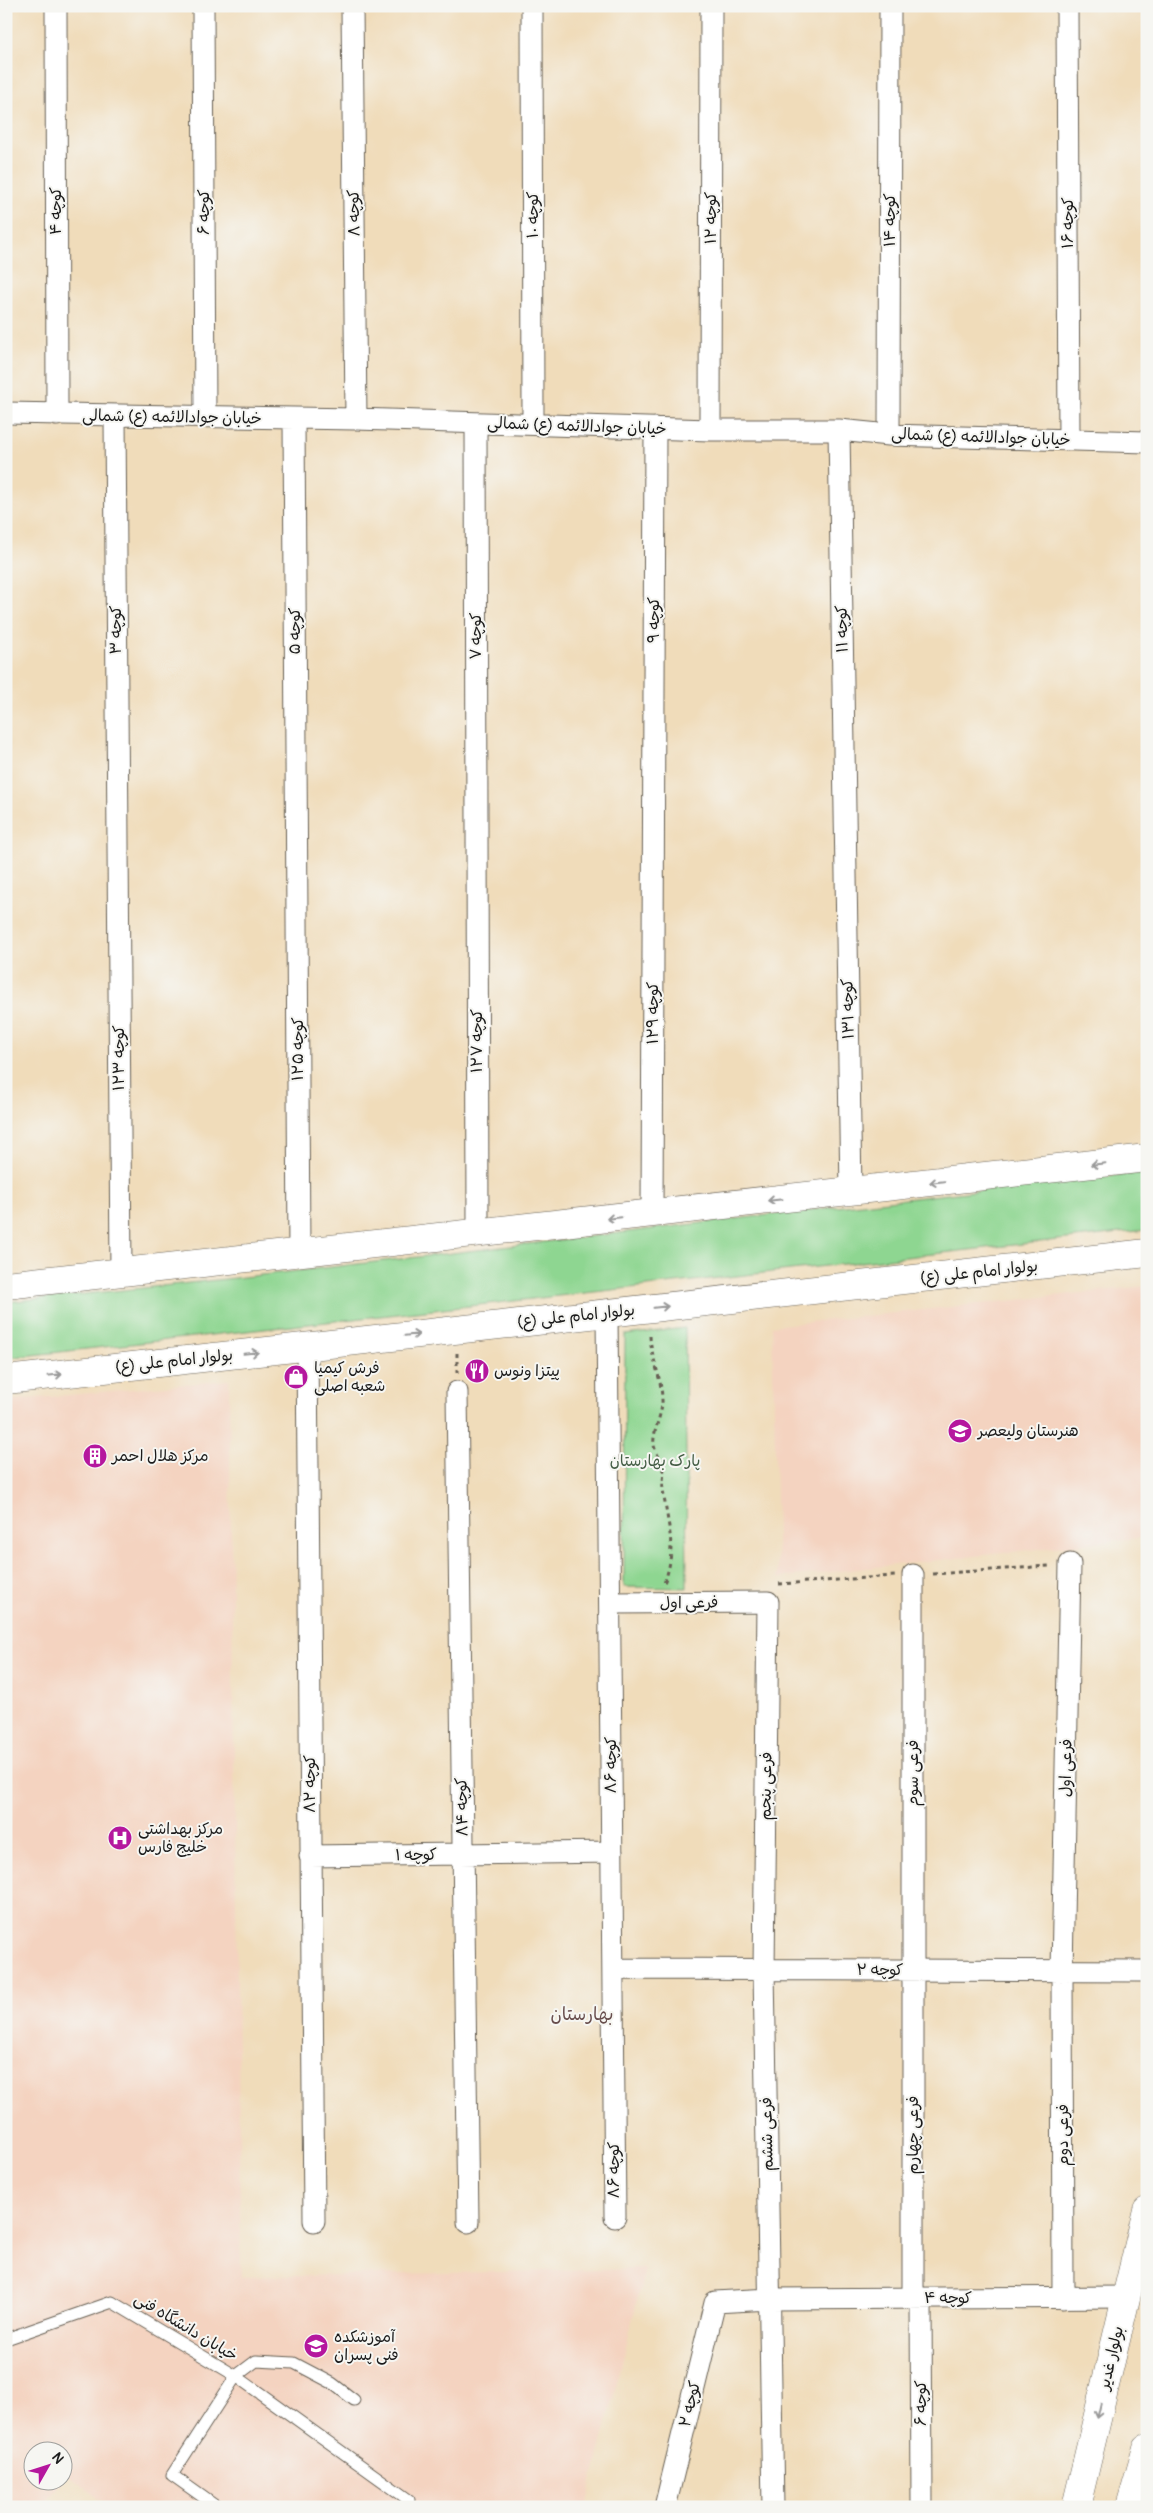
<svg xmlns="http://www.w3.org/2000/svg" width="1153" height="2513" font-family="Pangolin,'Playpen Sans Arabic',sans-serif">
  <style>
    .built { fill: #f4d3c0 }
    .green { fill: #8ed691; stroke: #557956 }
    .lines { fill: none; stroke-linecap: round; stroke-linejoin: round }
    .lane-casing { stroke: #665f53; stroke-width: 13 }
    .street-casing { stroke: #665f53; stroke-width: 23 }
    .secondary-casing { stroke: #665f53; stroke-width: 29 }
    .primary-casing { stroke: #665f53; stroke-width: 29 }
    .path { stroke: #665f53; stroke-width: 3; stroke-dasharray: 4 4; stroke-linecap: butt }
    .lane { stroke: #fff; stroke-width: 11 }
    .street { stroke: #fff; stroke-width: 21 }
    .secondary { stroke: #fff; stroke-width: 28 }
    .primary { stroke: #fff; stroke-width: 28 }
    .oneway { stroke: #999 }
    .labels { text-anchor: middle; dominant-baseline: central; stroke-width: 4; stroke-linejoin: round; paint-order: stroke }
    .street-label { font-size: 16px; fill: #1c1c1c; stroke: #f6f6f2 }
    .poi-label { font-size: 16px; fill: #1c1c1c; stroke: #f6f6f2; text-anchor: start }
    .park-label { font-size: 16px; fill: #445d45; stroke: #f6f6f2 }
    .neighbourhood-label { font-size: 18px; fill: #684e4d; stroke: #f6f6f2 }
  </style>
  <rect width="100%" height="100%" fill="#f6f6f2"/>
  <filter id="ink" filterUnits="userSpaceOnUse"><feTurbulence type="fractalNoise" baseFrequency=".02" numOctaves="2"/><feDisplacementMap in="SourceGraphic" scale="10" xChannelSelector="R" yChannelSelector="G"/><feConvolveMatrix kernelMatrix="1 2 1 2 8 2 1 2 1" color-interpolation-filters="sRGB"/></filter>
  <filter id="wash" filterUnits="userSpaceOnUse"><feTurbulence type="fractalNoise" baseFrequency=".0096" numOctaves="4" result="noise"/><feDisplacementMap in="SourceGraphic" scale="20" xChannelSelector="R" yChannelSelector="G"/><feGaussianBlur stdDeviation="1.12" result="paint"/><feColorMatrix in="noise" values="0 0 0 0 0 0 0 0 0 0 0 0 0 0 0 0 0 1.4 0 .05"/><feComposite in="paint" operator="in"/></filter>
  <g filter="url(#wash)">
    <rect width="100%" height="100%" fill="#f0dcba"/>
    <path class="built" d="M1147,1286v251l-369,41 -6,-252z
      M229,1380l12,897 404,-8 -59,238h-476l-44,-33 -3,4 -1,-28h-30v30l29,1 -19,26h-36v-1106z"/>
    <path class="green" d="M1147,1172v58l-1141,128v-56c381,-37 760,-90 1141,-130z
      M685,1328l2,260 -63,-1 1,-252z"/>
  </g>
  <g filter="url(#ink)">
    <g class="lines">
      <defs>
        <path id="lane" d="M6,2339l106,-37 124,74 173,124 -5,7
          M217,2507l-45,-32 64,-99 20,-15 38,2 38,20 22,17"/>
        <path id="street" d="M56,6l1,409
          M203,6l2,411
          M352,6l4,413
          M532,6l1,418
          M1067,6l2,434
          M6,413l350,6 354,11h129l50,5 258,7
          M115,416l6,857
          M294,419l5,834
          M476,423l2,810
          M710,430l1,-424
          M839,430l12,762
          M889,435l1,-429
          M652,1214l3,-786
          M607,1313l8,904
          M307,1346l7,875
          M457,1392l11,830
          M610,1603l158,-1 -4,368 9,537
          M310,1856l302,-4
          M613,1969l534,2
          M913,2298v-723
          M1063,2298l-1,-327 8,-407
          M921,2299l1,208
          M665,2507l50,-205 55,-3 356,-2"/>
        <path id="secondary" d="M1076,2507l71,-297
          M1130,2507l17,-59"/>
        <path id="primary" d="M6,1285l1141,-127
          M6,1380l1141,-127"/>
      </defs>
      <use href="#lane" class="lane-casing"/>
      <use href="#street" class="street-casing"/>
      <use href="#secondary" class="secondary-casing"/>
      <use href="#primary" class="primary-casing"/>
      <path class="path" d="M650,1336c1,22 12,42 12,64 1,14 -10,31 -8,45 1,7 7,14 9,21 2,7 -1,16 0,23 4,36 15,59 1,94
        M457,1353v21
        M933,1574l116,-8
        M779,1584l116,-8"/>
      <use href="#lane" class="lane"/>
      <use href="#street" class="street"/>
      <use href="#secondary" class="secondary"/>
      <use href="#primary" class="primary"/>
    </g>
    <defs><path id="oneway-shaft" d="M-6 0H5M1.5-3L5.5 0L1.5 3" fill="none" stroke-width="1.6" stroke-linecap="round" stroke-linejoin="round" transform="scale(1.25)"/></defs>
    <g class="oneway">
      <use href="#oneway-shaft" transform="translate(1098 1164) rotate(174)"/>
      <use href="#oneway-shaft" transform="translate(937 1182) rotate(174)"/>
      <use href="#oneway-shaft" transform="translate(775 1200) rotate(174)"/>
      <use href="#oneway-shaft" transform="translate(614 1218) rotate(174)"/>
      <use href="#oneway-shaft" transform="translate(661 1307) rotate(-6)"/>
      <use href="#oneway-shaft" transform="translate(412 1335) rotate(-6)"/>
      <use href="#oneway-shaft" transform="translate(251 1353) rotate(-6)"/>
      <use href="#oneway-shaft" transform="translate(55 1375) rotate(-6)"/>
      <use href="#oneway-shaft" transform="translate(1099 2411) rotate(103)"/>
    </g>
  </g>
  <defs>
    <symbol id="restaurant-disc" viewBox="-11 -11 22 22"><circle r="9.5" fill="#b5179e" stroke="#f6f6f2"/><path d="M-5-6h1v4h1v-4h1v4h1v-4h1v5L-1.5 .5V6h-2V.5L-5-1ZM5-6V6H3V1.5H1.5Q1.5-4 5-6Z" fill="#fff"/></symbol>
    <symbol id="shop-disc" viewBox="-11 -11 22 22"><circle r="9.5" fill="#b5179e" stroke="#f6f6f2"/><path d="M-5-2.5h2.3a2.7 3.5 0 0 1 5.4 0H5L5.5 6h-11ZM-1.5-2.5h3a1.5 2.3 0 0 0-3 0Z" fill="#fff"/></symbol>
    <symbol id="school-disc" viewBox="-11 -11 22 22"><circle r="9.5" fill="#b5179e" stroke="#f6f6f2"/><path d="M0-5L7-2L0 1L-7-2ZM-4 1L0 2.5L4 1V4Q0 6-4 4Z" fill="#fff"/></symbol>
    <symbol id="building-disc" viewBox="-11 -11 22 22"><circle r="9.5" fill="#b5179e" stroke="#f6f6f2"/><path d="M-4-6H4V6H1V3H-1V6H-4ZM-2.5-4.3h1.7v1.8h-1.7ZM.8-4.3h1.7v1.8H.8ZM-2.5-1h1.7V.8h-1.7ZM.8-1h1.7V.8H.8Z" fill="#fff"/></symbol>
    <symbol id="hospital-disc" viewBox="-11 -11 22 22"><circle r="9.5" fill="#b5179e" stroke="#f6f6f2"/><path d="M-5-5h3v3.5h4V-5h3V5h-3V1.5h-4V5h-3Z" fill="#fff"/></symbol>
    <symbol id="university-disc" viewBox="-11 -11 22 22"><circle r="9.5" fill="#b5179e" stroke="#f6f6f2"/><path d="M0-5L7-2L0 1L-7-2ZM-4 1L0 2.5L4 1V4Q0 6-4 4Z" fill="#fff"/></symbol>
  </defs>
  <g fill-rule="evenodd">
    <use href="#restaurant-disc" x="463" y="1357" width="28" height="28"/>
    <use href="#shop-disc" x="282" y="1363" width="28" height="28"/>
    <use href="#school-disc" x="946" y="1417" width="28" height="28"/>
    <use href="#building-disc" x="81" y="1442" width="28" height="28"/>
    <use href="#hospital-disc" x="106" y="1824" width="28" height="28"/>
    <use href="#university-disc" x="302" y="2332" width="28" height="28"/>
  </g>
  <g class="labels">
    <g class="street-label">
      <text transform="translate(56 211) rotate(-90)">کوچه ۴</text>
      <text transform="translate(204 212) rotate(-90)">کوچه ۶</text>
      <text transform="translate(354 213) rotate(-91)">کوچه ۸</text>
      <text transform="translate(533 215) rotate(-90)">کوچه ۱۰</text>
      <text transform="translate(711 218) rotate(-90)">کوچه ۱۲</text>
      <text transform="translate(890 220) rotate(-90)">کوچه ۱۴</text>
      <text transform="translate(1068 223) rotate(-90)">کوچه ۱۶</text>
      <text transform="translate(172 417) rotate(1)">خیابان جوادالائمه (ع) شمالی</text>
      <text transform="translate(577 426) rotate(2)">خیابان جوادالائمه (ع) شمالی</text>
      <text transform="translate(981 437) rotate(2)">خیابان جوادالائمه (ع) شمالی</text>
      <text transform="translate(654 620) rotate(-90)">کوچه ۹</text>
      <text transform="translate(842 629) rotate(-91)">کوچه ۱۱</text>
      <text transform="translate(116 630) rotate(-90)">کوچه ۳</text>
      <text transform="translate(295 631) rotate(-90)">کوچه ۵</text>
      <text transform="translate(476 636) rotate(-90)">کوچه ۷</text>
      <text transform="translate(848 1009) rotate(-91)">کوچه ۱۳۱</text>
      <text transform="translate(653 1013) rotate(-90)">کوچه ۱۲۹</text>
      <text transform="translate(477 1041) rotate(-90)">کوچه ۱۲۷</text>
      <text transform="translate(298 1049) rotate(-90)">کوچه ۱۲۵</text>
      <text transform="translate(119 1058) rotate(-90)">کوچه ۱۲۳</text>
      <text transform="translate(979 1272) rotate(-6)">بولوار امام علی (ع)</text>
      <text transform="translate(576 1316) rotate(-6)">بولوار امام علی (ع)</text>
      <text transform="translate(174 1361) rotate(-6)">بولوار امام علی (ع)</text>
      <text transform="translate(689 1603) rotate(-1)">فرعی اول</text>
      <text transform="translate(611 1765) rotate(-90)">کوچه ۸۶</text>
      <text transform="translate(1066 1768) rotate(-89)">فرعی اول</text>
      <text transform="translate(913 1773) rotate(-90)">فرعی سوم</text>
      <text transform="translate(310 1784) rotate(-90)">کوچه ۸۲</text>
      <text transform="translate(766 1786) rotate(-89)">فرعی پنجم</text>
      <text transform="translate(462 1807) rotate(-91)">کوچه ۸۴</text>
      <text transform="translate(416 1855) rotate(-1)">کوچه ۱</text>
      <text x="880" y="1970">کوچه ۲</text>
      <text transform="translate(767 2134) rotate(-91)">فرعی ششم</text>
      <text transform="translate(913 2135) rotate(-90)">فرعی چهارم</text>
      <text transform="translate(1063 2135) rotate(-90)">فرعی دوم</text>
      <text transform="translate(614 2170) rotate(-90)">کوچه ۸۶</text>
      <text x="948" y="2298">کوچه ۴</text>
      <text transform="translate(186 2327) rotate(31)">خیابان دانشگاه فنی</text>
      <text transform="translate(1111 2358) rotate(-77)">بولوار غدیر</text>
      <text transform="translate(921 2403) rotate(-90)">کوچه ۶</text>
      <text transform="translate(690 2404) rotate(-76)">کوچه ۲</text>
    </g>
    <g class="poi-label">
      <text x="314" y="1368">فرش کیمیا<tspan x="314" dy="18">شعبه اصلی</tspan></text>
      <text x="494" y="1371">پیتزا ونوس</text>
      <text x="978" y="1431">هنرستان ولیعصر</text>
      <text x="112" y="1456">مرکز هلال احمر</text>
      <text x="138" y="1829">مرکز بهداشتی<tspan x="138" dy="18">خلیج فارس</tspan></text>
      <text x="334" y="2337">آموزشکده<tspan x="334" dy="18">فنی پسران</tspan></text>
    </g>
    <g class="park-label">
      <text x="655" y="1461">پارک بهارستان</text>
    </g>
    <g class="neighbourhood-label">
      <text x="582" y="2014">بهارستان</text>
    </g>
  </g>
  <rect width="1153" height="2513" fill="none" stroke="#f6f6f2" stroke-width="25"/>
  <g transform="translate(48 2466) rotate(51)"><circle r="24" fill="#f6f6f2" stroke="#9f9f9c"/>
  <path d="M0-4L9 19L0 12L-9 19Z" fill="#b5179e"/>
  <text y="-8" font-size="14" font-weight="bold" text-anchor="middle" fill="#1c1c1c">N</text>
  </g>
</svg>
